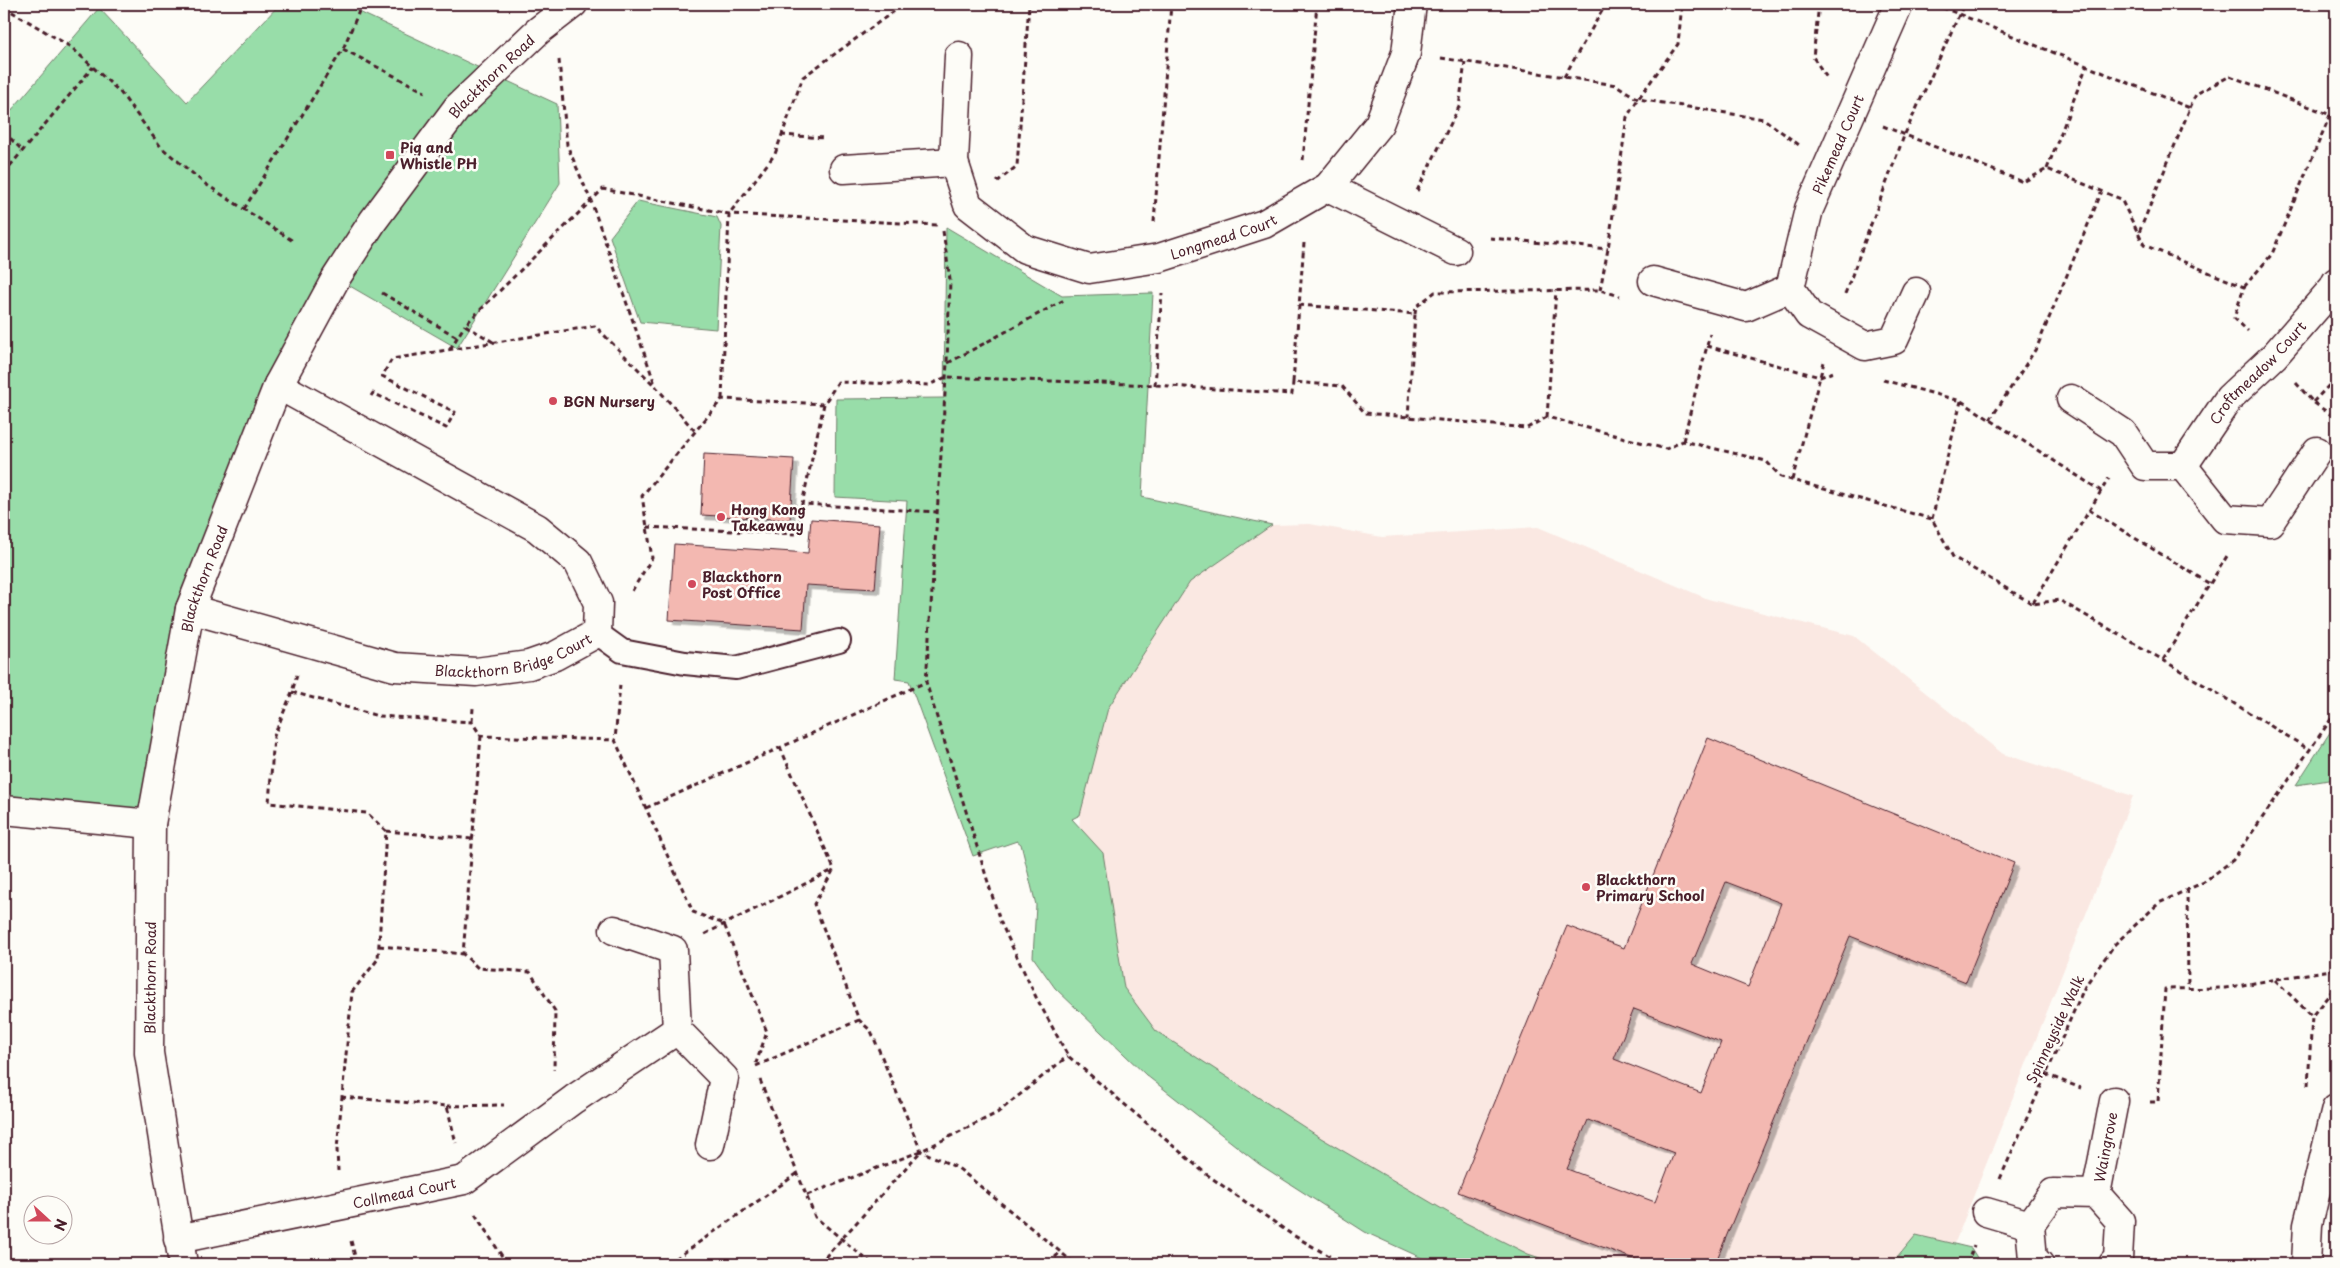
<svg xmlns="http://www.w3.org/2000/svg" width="2340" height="1268" font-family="'Playpen Sans',sans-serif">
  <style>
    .built { fill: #fae8e2 }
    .green { fill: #98dda9; stroke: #717e6a }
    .building { fill: #f3b8b1; stroke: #4a1f2b; fill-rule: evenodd; filter: url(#shadow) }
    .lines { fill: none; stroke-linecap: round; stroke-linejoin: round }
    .lane-casing { stroke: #4a1f2b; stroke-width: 26 }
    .street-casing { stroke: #4a1f2b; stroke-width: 31 }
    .secondary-casing { stroke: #4a1f2b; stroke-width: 31 }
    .path { stroke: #4a1f2b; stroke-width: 3; stroke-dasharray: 5 4; stroke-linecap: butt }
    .lane { stroke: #fdfcf7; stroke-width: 22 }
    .street { stroke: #fdfcf7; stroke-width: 28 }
    .secondary { stroke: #fdfcf7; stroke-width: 28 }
    .poi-dot { fill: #d1495b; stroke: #fdfcf7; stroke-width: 2 }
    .labels { text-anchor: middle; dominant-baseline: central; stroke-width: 5; stroke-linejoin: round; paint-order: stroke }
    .street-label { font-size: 14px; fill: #4a1f2b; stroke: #fdfcf7 }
    .poi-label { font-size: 14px; font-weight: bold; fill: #4a1f2b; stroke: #fdfcf7; text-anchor: start }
  </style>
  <defs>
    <filter id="shadow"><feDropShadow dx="4.5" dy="4.5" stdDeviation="0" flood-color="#0004"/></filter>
  </defs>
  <rect width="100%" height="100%" fill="#fdfcf7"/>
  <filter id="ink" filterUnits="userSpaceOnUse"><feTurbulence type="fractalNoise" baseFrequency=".02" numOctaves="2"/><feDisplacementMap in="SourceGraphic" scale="10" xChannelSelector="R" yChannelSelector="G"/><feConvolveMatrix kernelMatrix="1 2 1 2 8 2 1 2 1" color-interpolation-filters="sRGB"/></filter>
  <g filter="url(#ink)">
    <path class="built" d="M1310,524l72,13 156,-10 170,72 146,37 149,118 130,42 -177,444 -19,24h-462l-174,-98 -232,-207 11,-144 28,-107 82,-126 82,-57z"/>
    <path class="green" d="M280,4h62l215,100 3,79 -103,165 -121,-70 -146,331 -39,215 -147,-14v-691l95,-111 88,94z
      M638,201l79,16 4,9 -5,103 -76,-7 -30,-85z
      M946,227l116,69 91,-3 -11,204 130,28 -82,57 -82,126 -28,107 -8,4 31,34 21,135 32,43 165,107 145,85 62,31 30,10h-123l-70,-32 -106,-68 -113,-89 -91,-87 -22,-31 3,-52 -15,-61 -4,-3 -44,15 -64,-175 -14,-2 12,-178 -72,-4 1,-98 108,-1z
      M2336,723v56l-40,6z
      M1916,1235l55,13 10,16h-89z"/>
    <path class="building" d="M704,454l90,5 -4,61 -89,-5z
      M811,519l69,5 -5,65 -69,-4 -3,44 -134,-9 5,-76 134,9z
      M1708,738l306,125 -48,119 -116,-46 -135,328h-68l-189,-72 109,-266 57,22zM1726,882l55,21 -33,84 -56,-23zM1634,1009l87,33 -20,51 -87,-34zM1588,1120l86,33 -19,49 -88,-33z"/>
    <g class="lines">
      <defs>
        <path id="lane" d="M597,633l25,18 63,12 51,5 103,-27"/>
        <g id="street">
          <path id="s1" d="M959,56l-5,106 14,43 57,44 64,20 70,-11 105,-34 64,-37 51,-63 27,-71 6,-49"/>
          <path d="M844,169l110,-7"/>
          <path d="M1328,187l128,64"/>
          <path d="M1653,281l93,26 44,-19 19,27 56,31 29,-6 22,-48"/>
          <path id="s2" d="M1790,288l19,-79 90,-205"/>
          <path d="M2071,399l52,34 22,33h38l42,53 45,3 47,-71"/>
          <path id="s3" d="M2183,466l46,-68 45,-42 60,-69 2,-5"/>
          <path id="s4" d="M190,609l205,58 81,5 53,-7 26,-9 42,-23 1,-30 -20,-41 -41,-34 -259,-143"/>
          <path d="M4,810l147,14"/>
          <path d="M614,930l59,20 4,80 47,48 -14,67"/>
          <path id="s5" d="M2096,1194l18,-93"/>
          <path d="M1986,1212l44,13"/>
          <path id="s6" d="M178,1239l286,-59 110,-81 103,-69"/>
          <path d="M2039,1264l-6,-5 -3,-34 23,-32 43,1 24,27 -2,38 -5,5"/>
          <path d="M2306,1264l2,-40 28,-115"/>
        </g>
        <g id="secondary">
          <path id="s7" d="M183,1264l-34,-211 2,-229 39,-215 88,-224 58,-107 37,-57 84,-113 81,-77 35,-27"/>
        </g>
      </defs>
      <use href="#lane" class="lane-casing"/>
      <use href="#street" class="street-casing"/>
      <use href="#secondary" class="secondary-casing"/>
      <path class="path" d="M1819,4l-6,53 14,21
        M1934,4l256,104 -52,127
        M4,7l67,40 49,45 41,55 43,36 89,58
        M343,49l82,43
        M1441,58l175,27 22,14 126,20 35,26
        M559,60l8,85 24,56 65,186 39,44
        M1564,77l42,-73
        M2190,108l6,-14 34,-18 106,41
        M1883,126l140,56 24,-13 74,30 23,46 100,42 -10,31 14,13
        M4,132l19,19
        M781,135l44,3
        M1303,160l14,-156
        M2047,169l40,-104
        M4,173l89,-106
        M997,182l20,-16 12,-162
        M1417,191l42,-84 6,-45
        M244,209l99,-160 19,-45
        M1154,222l17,-218
        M943,231l7,49 -3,83 -21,319 74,239 36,76 32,59 138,118 85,60 52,30
        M1490,238l118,11
        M2244,287l28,-33 58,-139
        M1600,290l8,-41 19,-132 11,-18 40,-55 4,-40
        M382,293l75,44
        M1845,294l59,-158 60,-132
        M1299,305l116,9 -7,103
        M1415,314l1,-7 19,-15 165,-2 20,6
        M493,342l-28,-17 138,-136 126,25 209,11
        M1707,346l113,31 16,-6
        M450,349l15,-24
        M948,363l118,-64
        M1883,380l78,21 140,90
        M1293,382l11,-139
        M2296,383l17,19 21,15
        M1155,385l7,-92
        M371,396l2,-3 73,35 9,-16 -73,-36 10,-17 203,-33 61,61
        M722,399l7,-185 46,-60 28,-77 101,-73
        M2313,402l23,-24
        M824,404l-22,100 135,8
        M1547,417l9,-127
        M1990,420l47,-73 65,-156
        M1683,441l27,-107
        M1792,480l32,-118
        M2089,510l121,74
        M1932,519l29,-118
        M647,527l151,7 4,-30
        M632,591l20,-33 -10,-62 80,-97 102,5 14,-22 91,3 17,-8 209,8 137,9 1,-12 49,4 23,27 162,15 20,-11 119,32 17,-8 83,20 15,16 151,42 21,38 80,47 26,-4 104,60 147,90
        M2033,603l76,-125
        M2163,660l64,-104
        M297,675l-5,17 -18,44 -5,67 98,10 19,18 -8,128 -26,33 -15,157 1,22
        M620,685l-5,55 78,172 31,12 43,108 -11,31
        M292,692l86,24 94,6 9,14 134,4
        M472,722l1,-14
        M481,736l-18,218 15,14 52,4 25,39 -1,59
        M780,747l54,122 -20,35 45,116 12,11 50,120 37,17 117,96
        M646,808l280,-126
        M386,831l87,8
        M2187,889l1,99
        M705,934l128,-64
        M379,946l84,8
        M2275,980l37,36
        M756,1066l103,-46
        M2045,1074l36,14
        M760,1080l55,137 57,47
        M2308,1086l4,-70 24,-30
        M341,1097l106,9 9,37
        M2150,1102h8l7,-113 60,-1 111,-19
        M447,1106l57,-1
        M2000,1179l85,-193 30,-42 44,-41 45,-21 29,-22 103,-148
        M807,1195l114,-44 76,-38 71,-57
        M475,1214l32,50
        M351,1241l6,23
        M668,1264l130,-91
        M819,1264l102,-113
        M1049,1264l11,-12
        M1967,1264l7,-19"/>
      <use href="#lane" class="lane"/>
      <use href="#street" class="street"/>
      <use href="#secondary" class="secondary"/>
    </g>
  </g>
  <g class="poi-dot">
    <rect x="385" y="150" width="10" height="10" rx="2.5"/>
    <circle cx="553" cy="401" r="5"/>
    <circle cx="721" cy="517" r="5"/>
    <circle cx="692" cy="584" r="5"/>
    <circle cx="1586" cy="887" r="5"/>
  </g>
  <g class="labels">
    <g class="street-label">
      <text stroke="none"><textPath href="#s7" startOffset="1279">Blackthorn Road</textPath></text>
      <text stroke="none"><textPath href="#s2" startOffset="152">Pikemead Court</textPath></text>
      <text stroke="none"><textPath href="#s1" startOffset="429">Longmead Court</textPath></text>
      <text stroke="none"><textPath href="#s3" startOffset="120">Croftmeadow Court</textPath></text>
      <text stroke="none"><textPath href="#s7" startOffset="694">Blackthorn Road</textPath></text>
      <text stroke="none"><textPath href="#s4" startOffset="334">Blackthorn Bridge Court</textPath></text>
      <text stroke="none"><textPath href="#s7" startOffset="289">Blackthorn Road</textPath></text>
      <text transform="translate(2055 1029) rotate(-65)">Spinneyside Walk</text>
      <text stroke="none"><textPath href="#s5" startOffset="48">Waingrove</textPath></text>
      <text stroke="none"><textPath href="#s6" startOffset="231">Collmead Court</textPath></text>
    </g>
    <g class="poi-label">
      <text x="400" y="147">Pig and<tspan x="400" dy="16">Whistle PH</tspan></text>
      <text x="563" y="401">BGN Nursery</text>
      <text x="731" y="509">Hong Kong<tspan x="731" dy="16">Takeaway</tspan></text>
      <text x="702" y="576">Blackthorn<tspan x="702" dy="16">Post Office</tspan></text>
      <text x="1596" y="879">Blackthorn<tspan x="1596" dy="16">Primary School</tspan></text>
    </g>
  </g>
  <rect width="2340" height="1268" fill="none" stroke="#fdfcf7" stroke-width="20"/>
  <rect x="10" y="10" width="2320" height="1248" fill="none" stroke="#4a1f2b" stroke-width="2" filter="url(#ink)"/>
  <g transform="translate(48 1220) rotate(111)"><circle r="24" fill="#fdfcf7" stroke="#b5a4a5"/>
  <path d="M0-4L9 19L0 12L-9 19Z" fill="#d1495b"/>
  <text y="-8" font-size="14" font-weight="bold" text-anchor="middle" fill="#4a1f2b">N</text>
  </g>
</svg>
